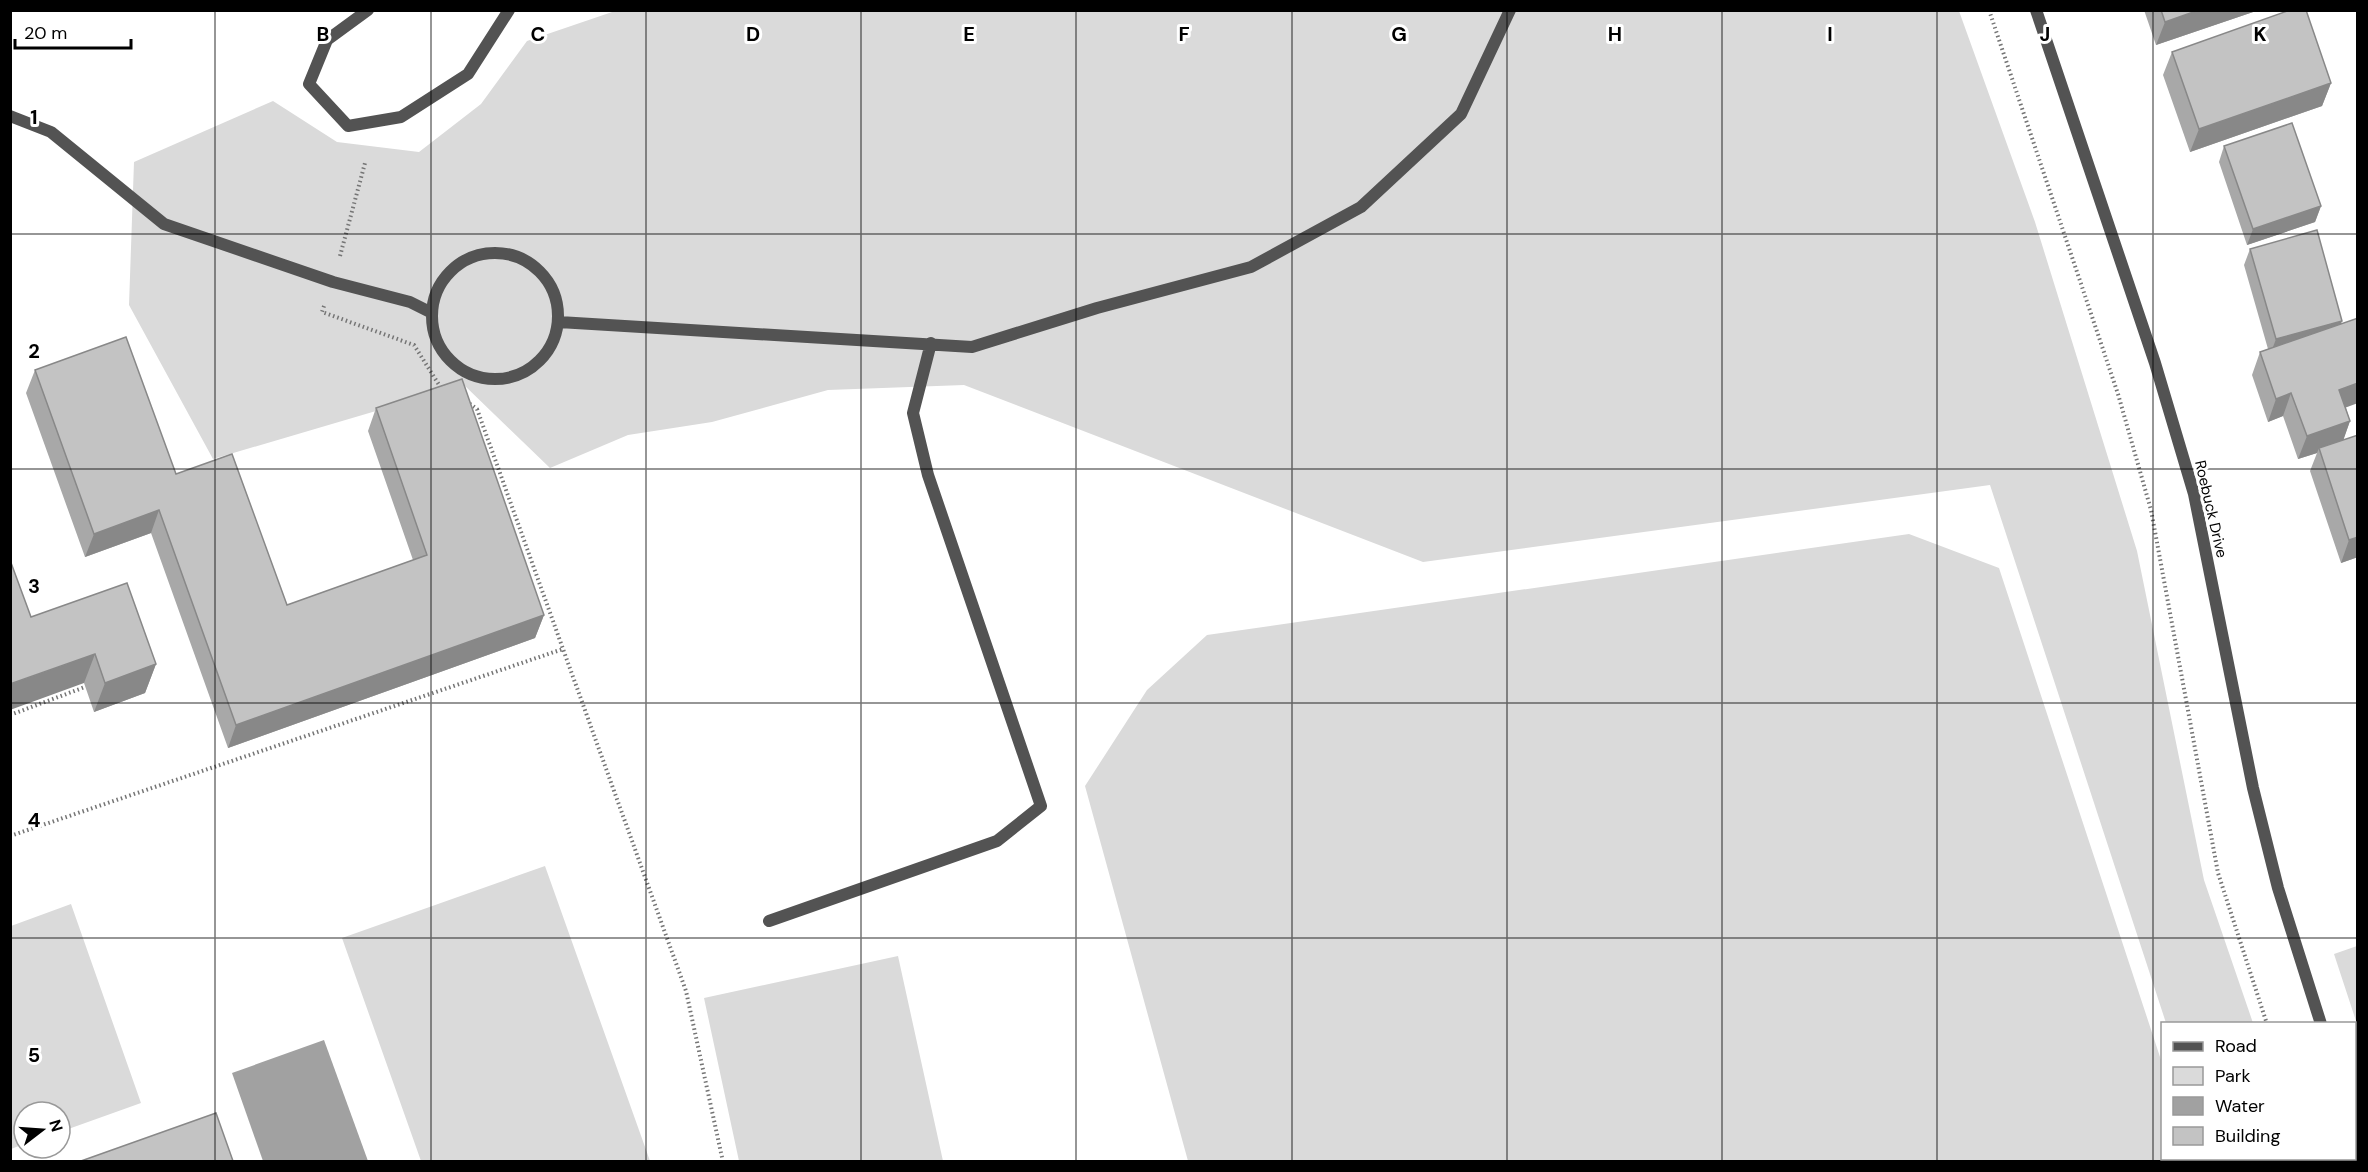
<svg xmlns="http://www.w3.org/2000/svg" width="2368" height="1172" font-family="'DM Sans',sans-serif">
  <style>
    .green { fill: #dadada }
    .water { fill: #a1a1a1 }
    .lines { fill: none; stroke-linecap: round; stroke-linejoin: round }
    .path { stroke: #757575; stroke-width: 4; stroke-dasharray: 1.5 3; stroke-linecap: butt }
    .lane { stroke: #535353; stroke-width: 12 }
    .street { stroke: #535353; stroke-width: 12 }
    .wall { fill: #a8a8a8 }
    .shaded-wall { fill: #888 }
    .building { fill: #c3c3c3; stroke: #888; stroke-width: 1.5 }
    .grid { fill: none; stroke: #000; stroke-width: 1.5; stroke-opacity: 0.55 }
    .labels { text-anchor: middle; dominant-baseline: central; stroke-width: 6; stroke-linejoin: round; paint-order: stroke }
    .street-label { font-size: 15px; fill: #000; stroke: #fff }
    .grid-label { font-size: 20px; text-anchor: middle; font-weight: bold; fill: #000; stroke: #fff; stroke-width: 6; stroke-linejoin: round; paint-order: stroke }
  </style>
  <rect width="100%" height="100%" fill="#fff"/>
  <path class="green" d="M615,11h1344l76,211 102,329 67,329 49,143h-87l-176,-538 -567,77 -459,-177 -136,5 -116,32 -84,13 -78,33 -86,-83 -251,74 -84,-154 5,-143 139,-61 64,41 82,10 62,-48 46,-63z
    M1909,534l90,34 163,495v95l32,1 1,2h-1007l-103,-375 62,-96 60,-55z
    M545,866l105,295h-229l-79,-223z
    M71,904l70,199 -81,29v-20h-36v32l-13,5v-223z
    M2357,946h1l-1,78 -23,-70z
    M898,956l45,205h-204l-35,-163z"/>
  <path class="water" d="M324,1040l44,121h-105l-31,-88z"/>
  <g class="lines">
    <path class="path" d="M1989,10l129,384 33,116 67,363 49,151
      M340,256l25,-93
      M324,306l-2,6 92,33 27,43
      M466,401l11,8 86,240
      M10,715l75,-28
      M10,836l553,-187 123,342 37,171
      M2314,1158l1,4"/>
    <path class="lane" d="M10,116l41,16 113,92 169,58 77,20 22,11
      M432 316a63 63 0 1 1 126 0a63 63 0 1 1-126 0Z
      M559,322l413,25 125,-39 154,-41 110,-60 100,-93 49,-104
      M769,921l228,-80 44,-35 -113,-331 -15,-62 18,-70"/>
    <path class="street" d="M368,10l-41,30 -18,44 39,42 53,-9 67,-43 41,-64
      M2036,10l119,353 39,131 59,294 25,100 43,136
      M2354,1119l4,8"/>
  </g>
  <path class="wall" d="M2144,10h115l-103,35z
    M2172,52l159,31 -9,23 -132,46 -27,-77z
    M2224,146l97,60 -6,16 -68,23 -28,-83z
    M2250,249l91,74 5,85 4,13 -7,19 15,-5v122l-17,6 -31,-92 7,-18 -19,6 -15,-43 -15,6 -16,-47 8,-23 8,-3 -24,-84z
    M35,370l141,104 111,131 126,-45 -45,-129 8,-23 168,207 -9,23 -307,110 -77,-215 -66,24 -59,-164z
    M31,617l125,47 -11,29 -51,19 -10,-29z"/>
  <path class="shaded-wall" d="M2199,10h60l-103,35 9,-23z
    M2331,83l-9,23 -132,46 9,-23z
    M2321,206l-6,16 -68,23 6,-16z
    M2342,321l-5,16 -67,18 6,-16z
    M2358,383v20l-27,10 8,-23z
    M2291,393l-8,23 -15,6 8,-23z
    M2350,421l-8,23 -23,4 -2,5 -19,6 9,-23z
    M159,510l-8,23 -66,24 9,-23z
    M2358,537v20l-17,6 8,-23z
    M544,615l-9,23 -307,110 8,-23z
    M95,654l-11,29 -74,27v-26z
    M156,664l-11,29 -51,19 11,-29z"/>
  <path class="building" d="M2161,10h38l-34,12z
    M2290,10h16l25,73 -132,46 -27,-77z
    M2292,123l29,83 -68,23 -29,-83z
    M2317,230l25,91 -66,18 -26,-90z
    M2358,318v65l-19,7 11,31 -43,15 -16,-43 -15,6 -16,-47z
    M126,337l50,137 56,-20 55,151 140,-50 -51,-147 86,-29 82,236 -308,110 -77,-215 -65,24 -59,-164z
    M2358,435v102l-9,3 -30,-92z
    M10,560l21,57 96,-34 29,81 -51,19 -10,-29 -85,30z
    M216,1113l17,48h-152z"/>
  <path class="grid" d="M215,10v1152M431,10v1152M646,10v1152M861,10v1152M1076,10v1152M1292,10v1152M1507,10v1152M1722,10v1152M1937,10v1152M2153,10v1152M10,234h2348M10,469h2348M10,703h2348M10,938h2348"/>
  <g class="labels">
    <g class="street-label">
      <text transform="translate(2211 509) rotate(77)">Roebuck Drive</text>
    </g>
  </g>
  <g class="grid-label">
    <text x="323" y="41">B</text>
    <text x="538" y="41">C</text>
    <text x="753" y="41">D</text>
    <text x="969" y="41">E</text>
    <text x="1184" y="41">F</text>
    <text x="1399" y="41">G</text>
    <text x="1615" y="41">H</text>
    <text x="1830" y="41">I</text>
    <text x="2045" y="41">J</text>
    <text x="2260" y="41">K</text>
    <text x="34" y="124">1</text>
    <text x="34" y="358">2</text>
    <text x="34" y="593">3</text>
    <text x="34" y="827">4</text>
    <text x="34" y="1062">5</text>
  </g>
  <rect width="2368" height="1172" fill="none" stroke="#000000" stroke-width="24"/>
  <rect x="2161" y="1022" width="195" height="138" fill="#ffffff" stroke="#999999" stroke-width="1.5"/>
  <rect x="2173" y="1042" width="30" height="9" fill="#535353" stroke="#999999" stroke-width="1.5"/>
  <text x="2215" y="1052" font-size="18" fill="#000000">Road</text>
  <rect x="2173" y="1067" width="30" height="18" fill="#dadada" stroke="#999999" stroke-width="1.5"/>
  <text x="2215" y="1082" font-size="18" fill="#000000">Park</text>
  <rect x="2173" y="1097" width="30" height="18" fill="#a1a1a1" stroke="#999999" stroke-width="1.5"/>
  <text x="2215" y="1112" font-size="18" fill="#000000">Water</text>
  <rect x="2173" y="1127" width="30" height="18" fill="#c3c3c3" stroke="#999999" stroke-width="1.5"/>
  <text x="2215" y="1142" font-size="18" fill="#000000">Building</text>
  <g transform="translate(42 1130) rotate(73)"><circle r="28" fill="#ffffff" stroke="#999999" stroke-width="1.5"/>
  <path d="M0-4.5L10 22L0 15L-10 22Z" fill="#000000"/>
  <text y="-9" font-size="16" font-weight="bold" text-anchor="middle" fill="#000000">N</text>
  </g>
  <path d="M15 39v9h116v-9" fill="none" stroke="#000000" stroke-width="3"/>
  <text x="24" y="39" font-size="18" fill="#000000" stroke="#ffffff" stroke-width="4.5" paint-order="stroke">20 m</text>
</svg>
